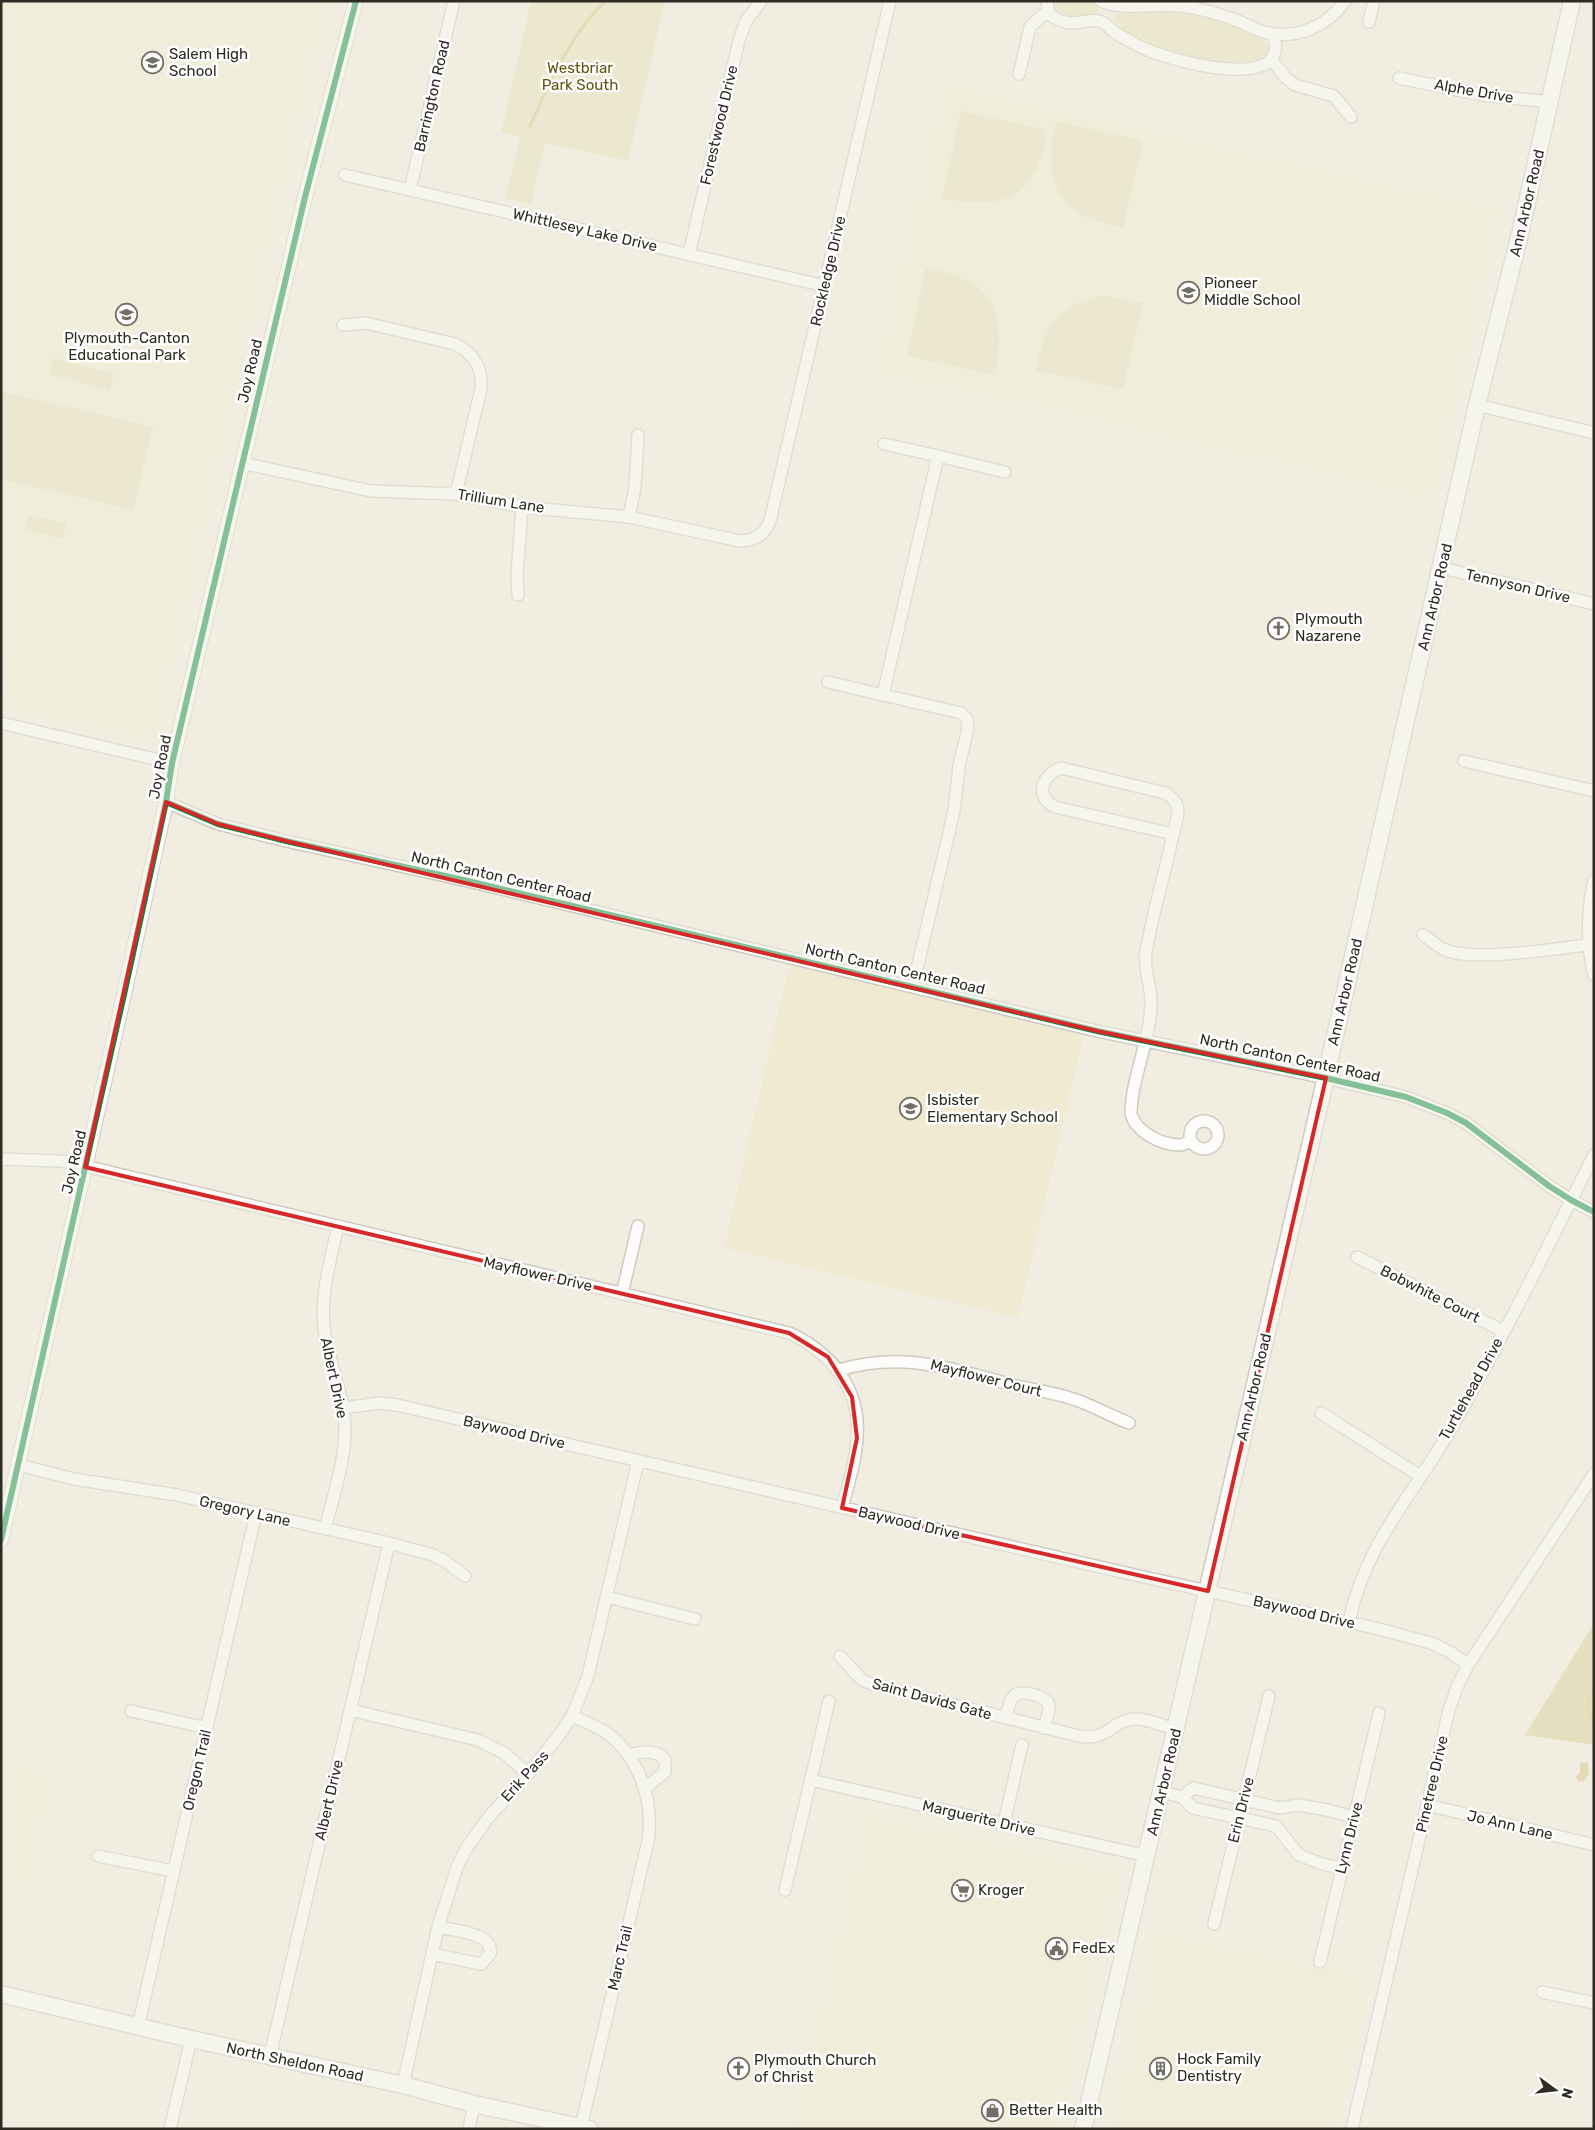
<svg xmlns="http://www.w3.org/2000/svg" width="1595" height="2130" font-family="Rubik,sans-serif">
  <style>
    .built { fill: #f0ead3 }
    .green { fill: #e7dfb9 }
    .forest { fill: #d9cc94 }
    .water { fill: #d4c481 }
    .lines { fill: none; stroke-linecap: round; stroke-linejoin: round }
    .stream { stroke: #d4c481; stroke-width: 3 }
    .minor-casing { stroke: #cdcbc0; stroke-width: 14 }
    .tertiary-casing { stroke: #cdcbc0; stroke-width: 16 }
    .secondary-casing { stroke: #cdcbc0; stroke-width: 19 }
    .minor { stroke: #fdfcfa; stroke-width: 11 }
    .tertiary { stroke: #fdfcfa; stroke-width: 14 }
    .secondary { stroke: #fdfcfa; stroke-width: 16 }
    .cycleway-casing { stroke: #fff; stroke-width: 9 }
    .cycleway { stroke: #00873e; stroke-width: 6 }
    .marked { fill: none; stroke: #d62828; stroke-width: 4; stroke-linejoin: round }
    .labels { text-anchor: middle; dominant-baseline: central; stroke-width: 5; stroke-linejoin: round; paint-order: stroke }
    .poi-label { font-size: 15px; fill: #2d2b22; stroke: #fff; text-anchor: start }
    .park-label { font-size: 15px; fill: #645610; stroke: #fff }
    .street-label { font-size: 15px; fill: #2d2b22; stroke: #fff }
  </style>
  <rect width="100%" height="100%" fill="#f1eee1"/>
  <path class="built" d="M1,1h325l-172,741 -152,-37 16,-72 -17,-5z
    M942,84l559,125 -68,290 -399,-93 -158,-32z
    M789,965l295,70 -66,283 -294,-70z
    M1,1765l52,11 -30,123 -11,-3 -11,46z
    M866,1813l255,62 -63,254h-267z
    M1157,1933l214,43 -34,153h-226z"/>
  <path class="green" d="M531,1h134l-37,160 -83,-18 -14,61 -26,-6 15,-61 -19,-5z
    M1052,1h41l4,4 1,7 -2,3c-5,2 -11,1 -16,1 -14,2 -25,1 -28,-15z
    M1127,11c16,0 31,-1 47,0 19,1 75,14 89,27 4,4 5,8 5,14 -18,29 -155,-7 -154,-35l7,-5z
    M961,111l87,19c-12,66 -42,82 -106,68z
    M1056,121l87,20 -20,87c-66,-13 -81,-43 -67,-107z
    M926,268c67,12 82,42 69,107l-88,-19z
    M1103,296l40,7 -20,87 -87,-20c9,-46 20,-64 67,-74z
    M53,358l61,16 -4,16 -61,-16z
    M1,391l152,36 -20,83 -132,-31z
    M28,515l38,8 -3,16 -38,-9z"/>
  <path class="forest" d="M1594,1623v122l-69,-10z"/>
  <path class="water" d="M1588,1762l1,11 -5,8 -6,1 -2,-6 4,-4v-9z"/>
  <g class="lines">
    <path class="stream" d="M530,126c20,-44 40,-92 76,-125
      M1594,1692c-10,9 -5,23 0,34"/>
    <defs>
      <path id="minor" d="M1047,1l2,13c25,19 38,0 55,9 3,2 6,5 9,8 8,6 20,12 30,17 25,12 151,48 130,-14
        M1101,1c18,10 57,2 80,5 18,2 35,7 52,13 12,4 23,12 35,14 30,6 60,-7 77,-32
        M1369,22l5,-21
        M1271,59l15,19 9,7 39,11 17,21
        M1019,74l11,-47 18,-17
        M1399,78l83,17 68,7
        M345,175l480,111
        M410,190l44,-189
        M689,254l50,-214 7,-19 15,-20
        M343,325l23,-2 89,21c19,9 28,25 26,45l-25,105
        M1477,405l117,28
        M884,444l54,12
        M242,463l129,28 85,3 66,13 107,10 111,24c15,0 25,-7 30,-20l120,-520
        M629,517l6,-30 3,-52
        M1442,568l152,36
        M518,595l-1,-19 5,-69
        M828,682l55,13
        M1,723l171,40
        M1464,761l130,30
        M166,802l52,22 68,17 182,40 629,150 229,47 80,19 41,16 19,10 83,63 22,14 23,12
        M1173,834l-118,-27c-21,-11 -13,-32 6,-39l104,25c7,4 13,9 13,18 -1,12 -6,25 -8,37 -8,35 -18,69 -24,104 -3,18 6,35 5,53 -1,36 -20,75 -20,109 5,18 30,31 49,31 3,0 8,-3 11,-4
        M1594,880c-7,32 -8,64 0,95
        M1423,935c7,4 13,10 20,14 27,14 117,-1 151,-5
        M913,986l41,-175 5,-45 9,-38 -1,-9 -6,-6 -78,-18 55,-239 67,16
        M1190 1135a14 14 0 1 1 28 0a14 14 0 1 1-28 0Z
        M1,1159l59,2 12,2 717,170c42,19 72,56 68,104 -1,24 -9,48 -15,71
        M1357,1257l146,74
        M622,1294l16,-68
        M839,1370c66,-20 114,0 178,16 22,5 46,8 67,17 15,6 29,14 45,20
        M343,1408l37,-5 17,2 738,170 240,53 56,15 19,9 18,13
        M1321,1413l99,63
        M19,1465l55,14 103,16 212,48 44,12 12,6 20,15
        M325,1529c8,-32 19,-64 20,-97 0,-33 -14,-65 -20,-97 -6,-37 5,-73 13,-109
        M607,1597l88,22
        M1349,1622c17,-81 64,-126 103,-195 51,-89 96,-181 142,-272
        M840,1656l22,24 10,4 207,52c31,5 31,-15 55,-17 13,-1 29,7 42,10
        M350,1710l128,30 26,13 24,21
        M131,1711l76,17
        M572,1716c12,5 24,10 35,17 33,25 47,69 41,108l-67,286
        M1005,1718l6,-18 5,-6c10,-3 24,1 32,8l1,8 -5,18
        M628,1755c13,-3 28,-7 37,5v12l-21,17
        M810,1780l337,76
        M1162,1792l20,5 11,11 83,18 23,29 23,9 19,4
        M1182,1797l11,-9 87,20 18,-3 29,5 27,7
        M1427,1805l167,40
        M1004,1823l18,-78
        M98,1856l75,15
        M785,1890l44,-189
        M1214,1924l55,-228
        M432,1954l49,10 9,-10c4,-22 -36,-23 -52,-27
        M1320,1962l59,-249
        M1542,1992l52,11
        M138,2027l118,-514
        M270,2056l119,-513
        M403,2085l35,-158 19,-60 9,-18 21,-30 41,-45 32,-40 12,-18 16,-40 50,-215
        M170,2129l21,-90
        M469,2129l5,-25
        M1352,2129l97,-419 8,-23 11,-22 126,-191"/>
      <path id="tertiary" d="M1,1540l124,-550 41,-188 6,-39 133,-566 51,-196"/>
      <path id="secondary" d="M1,1994l190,45 212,46 71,19 115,25
        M1083,2129l239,-1035 155,-689 43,-171 52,-233"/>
    </defs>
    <use href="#minor" class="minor-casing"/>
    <use href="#tertiary" class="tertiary-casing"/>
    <use href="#secondary" class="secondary-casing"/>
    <use href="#minor" class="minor"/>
    <use href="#tertiary" class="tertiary"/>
    <use href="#secondary" class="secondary"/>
    <defs>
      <path id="cycleway" d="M166,802l52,22 68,17 182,40 629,150 229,47 80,19 41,16 19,10 83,63 22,14 23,12
        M1,1540l124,-550 41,-188 6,-39 133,-566 51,-196"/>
    </defs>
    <use href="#cycleway" class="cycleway-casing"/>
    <use href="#cycleway" class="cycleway"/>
  </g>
  <path d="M0 0H1595V2130H0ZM166,802l52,22 68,17 811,190 229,47 -118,513 -366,-83 15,-70 -5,-41 -24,-40 -39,-24 -704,-166z" fill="#f1eee1" fill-opacity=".55" fill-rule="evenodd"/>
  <path class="marked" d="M166,802l52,22 68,17 811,190 229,47 -118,513 -366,-83 15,-70 -5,-41 -24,-40 -39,-24 -704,-166z"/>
  <defs>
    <symbol id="school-ring" viewBox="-11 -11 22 22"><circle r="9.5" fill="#fff" stroke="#726f65" stroke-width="1.5"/><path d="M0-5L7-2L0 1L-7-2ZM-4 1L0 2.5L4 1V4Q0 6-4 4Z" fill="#726f65"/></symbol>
    <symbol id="church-ring" viewBox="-11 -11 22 22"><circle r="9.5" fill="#fff" stroke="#726f65" stroke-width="1.5"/><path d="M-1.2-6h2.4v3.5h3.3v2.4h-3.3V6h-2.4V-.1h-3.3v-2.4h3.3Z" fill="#726f65"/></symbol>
    <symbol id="supermarket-ring" viewBox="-11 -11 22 22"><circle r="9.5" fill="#fff" stroke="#726f65" stroke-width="1.5"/><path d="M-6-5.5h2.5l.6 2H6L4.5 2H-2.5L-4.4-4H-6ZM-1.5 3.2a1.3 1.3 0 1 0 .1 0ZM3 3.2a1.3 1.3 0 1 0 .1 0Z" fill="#726f65"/></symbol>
    <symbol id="civic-ring" viewBox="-11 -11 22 22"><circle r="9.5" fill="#fff" stroke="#726f65" stroke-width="1.5"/><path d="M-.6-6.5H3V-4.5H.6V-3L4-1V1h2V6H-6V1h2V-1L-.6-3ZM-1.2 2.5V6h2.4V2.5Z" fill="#726f65"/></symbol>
    <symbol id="building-ring" viewBox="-11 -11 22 22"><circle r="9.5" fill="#fff" stroke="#726f65" stroke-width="1.5"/><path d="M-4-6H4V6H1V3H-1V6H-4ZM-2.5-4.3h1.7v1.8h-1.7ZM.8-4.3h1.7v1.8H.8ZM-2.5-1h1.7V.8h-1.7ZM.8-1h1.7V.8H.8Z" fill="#726f65"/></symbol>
    <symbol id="shop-ring" viewBox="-11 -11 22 22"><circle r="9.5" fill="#fff" stroke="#726f65" stroke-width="1.5"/><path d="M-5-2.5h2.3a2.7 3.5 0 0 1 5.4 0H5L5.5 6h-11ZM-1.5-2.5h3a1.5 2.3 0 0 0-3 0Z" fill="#726f65"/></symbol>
  </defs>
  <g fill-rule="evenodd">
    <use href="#school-ring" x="140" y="50" width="25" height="25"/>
    <use href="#school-ring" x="1176" y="280" width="25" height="25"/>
    <use href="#school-ring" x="114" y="302" width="25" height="25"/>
    <use href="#church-ring" x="1266" y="616" width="25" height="25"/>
    <use href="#school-ring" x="898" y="1096" width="25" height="25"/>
    <use href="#supermarket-ring" x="950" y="1878" width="25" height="25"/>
    <use href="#civic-ring" x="1044" y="1936" width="25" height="25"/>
    <use href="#building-ring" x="1148" y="2056" width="25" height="25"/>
    <use href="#church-ring" x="726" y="2056" width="25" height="25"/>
    <use href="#shop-ring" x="980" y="2098" width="25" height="25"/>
  </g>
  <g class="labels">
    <g class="poi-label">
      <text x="169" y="54">Salem High<tspan x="169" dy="17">School</tspan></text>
      <text x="1204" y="283">Pioneer<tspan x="1204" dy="17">Middle School</tspan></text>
      <text x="127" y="338" text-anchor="middle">Plymouth-Canton<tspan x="127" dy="17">Educational Park</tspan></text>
      <text x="1295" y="619">Plymouth<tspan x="1295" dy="17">Nazarene</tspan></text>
      <text x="927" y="1100">Isbister<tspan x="927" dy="17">Elementary School</tspan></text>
      <text x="978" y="1890">Kroger</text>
      <text x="1072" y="1948">FedEx</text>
      <text x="1177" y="2059">Hock Family<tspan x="1177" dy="17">Dentistry</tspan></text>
      <text x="754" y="2060">Plymouth Church<tspan x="754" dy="17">of Christ</tspan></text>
      <text x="1009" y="2110">Better Health</text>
    </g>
    <g class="park-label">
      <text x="580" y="68">Westbriar<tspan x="580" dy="17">Park South</tspan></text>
    </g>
    <g class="street-label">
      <text transform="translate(1474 91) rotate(10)">Alphe Drive</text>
      <text transform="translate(432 96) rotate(-77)">Barrington Road</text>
      <text transform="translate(719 125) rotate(-77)">Forestwood Drive</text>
      <text transform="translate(1527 203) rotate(-77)">Ann Arbor Road</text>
      <text transform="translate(585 230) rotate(13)">Whittlesey Lake Drive</text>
      <text transform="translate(828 271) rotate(-77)">Rockledge Drive</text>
      <text transform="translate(250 371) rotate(-77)">Joy Road</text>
      <text transform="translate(501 501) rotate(9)">Trillium Lane</text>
      <text transform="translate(1518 586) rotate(13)">Tennyson Drive</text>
      <text transform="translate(1435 597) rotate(-77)">Ann Arbor Road</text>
      <text transform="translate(160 767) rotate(-79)">Joy Road</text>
      <text transform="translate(501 877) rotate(13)">North Canton Center Road</text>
      <text transform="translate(895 969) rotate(13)">North Canton Center Road</text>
      <text transform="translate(1345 992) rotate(-77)">Ann Arbor Road</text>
      <text transform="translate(1290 1058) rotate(12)">North Canton Center Road</text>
      <text transform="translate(74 1162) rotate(-77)">Joy Road</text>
      <text transform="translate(538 1274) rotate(13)">Mayflower Drive</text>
      <text transform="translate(1430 1294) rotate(27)">Bobwhite Court</text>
      <text transform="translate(334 1378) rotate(78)">Albert Drive</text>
      <text transform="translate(986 1378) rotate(14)">Mayflower Court</text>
      <text transform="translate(1254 1387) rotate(-77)">Ann Arbor Road</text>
      <text transform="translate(1471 1389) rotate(-61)">Turtlehead Drive</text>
      <text transform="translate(514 1432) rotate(13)">Baywood Drive</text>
      <text transform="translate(245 1511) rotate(13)">Gregory Lane</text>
      <text transform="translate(909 1523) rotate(13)">Baywood Drive</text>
      <text transform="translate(1304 1612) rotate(13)">Baywood Drive</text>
      <text transform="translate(932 1699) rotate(15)">Saint Davids Gate</text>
      <text transform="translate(197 1770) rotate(-77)">Oregon Trail</text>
      <text transform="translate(525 1776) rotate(-48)">Erik Pass</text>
      <text transform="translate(1164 1782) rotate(-77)">Ann Arbor Road</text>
      <text transform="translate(1432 1784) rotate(-77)">Pinetree Drive</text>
      <text transform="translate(329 1800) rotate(-77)">Albert Drive</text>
      <text transform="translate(1241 1810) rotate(-76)">Erin Drive</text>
      <text transform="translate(979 1818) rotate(13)">Marguerite Drive</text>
      <text transform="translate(1510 1825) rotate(13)">Jo Ann Lane</text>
      <text transform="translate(1349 1838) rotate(-76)">Lynn Drive</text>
      <text transform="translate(620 1958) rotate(-77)">Marc Trail</text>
      <text transform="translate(295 2062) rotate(12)">North Sheldon Road</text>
    </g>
  </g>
  <rect width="1595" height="2130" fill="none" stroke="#2d2b22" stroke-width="5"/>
  <g transform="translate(1555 2090) rotate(105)" stroke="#ffffff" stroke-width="4" paint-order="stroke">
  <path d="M0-4L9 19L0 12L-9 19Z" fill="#2d2b22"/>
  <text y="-8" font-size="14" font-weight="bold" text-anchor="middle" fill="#2d2b22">N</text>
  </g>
</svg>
